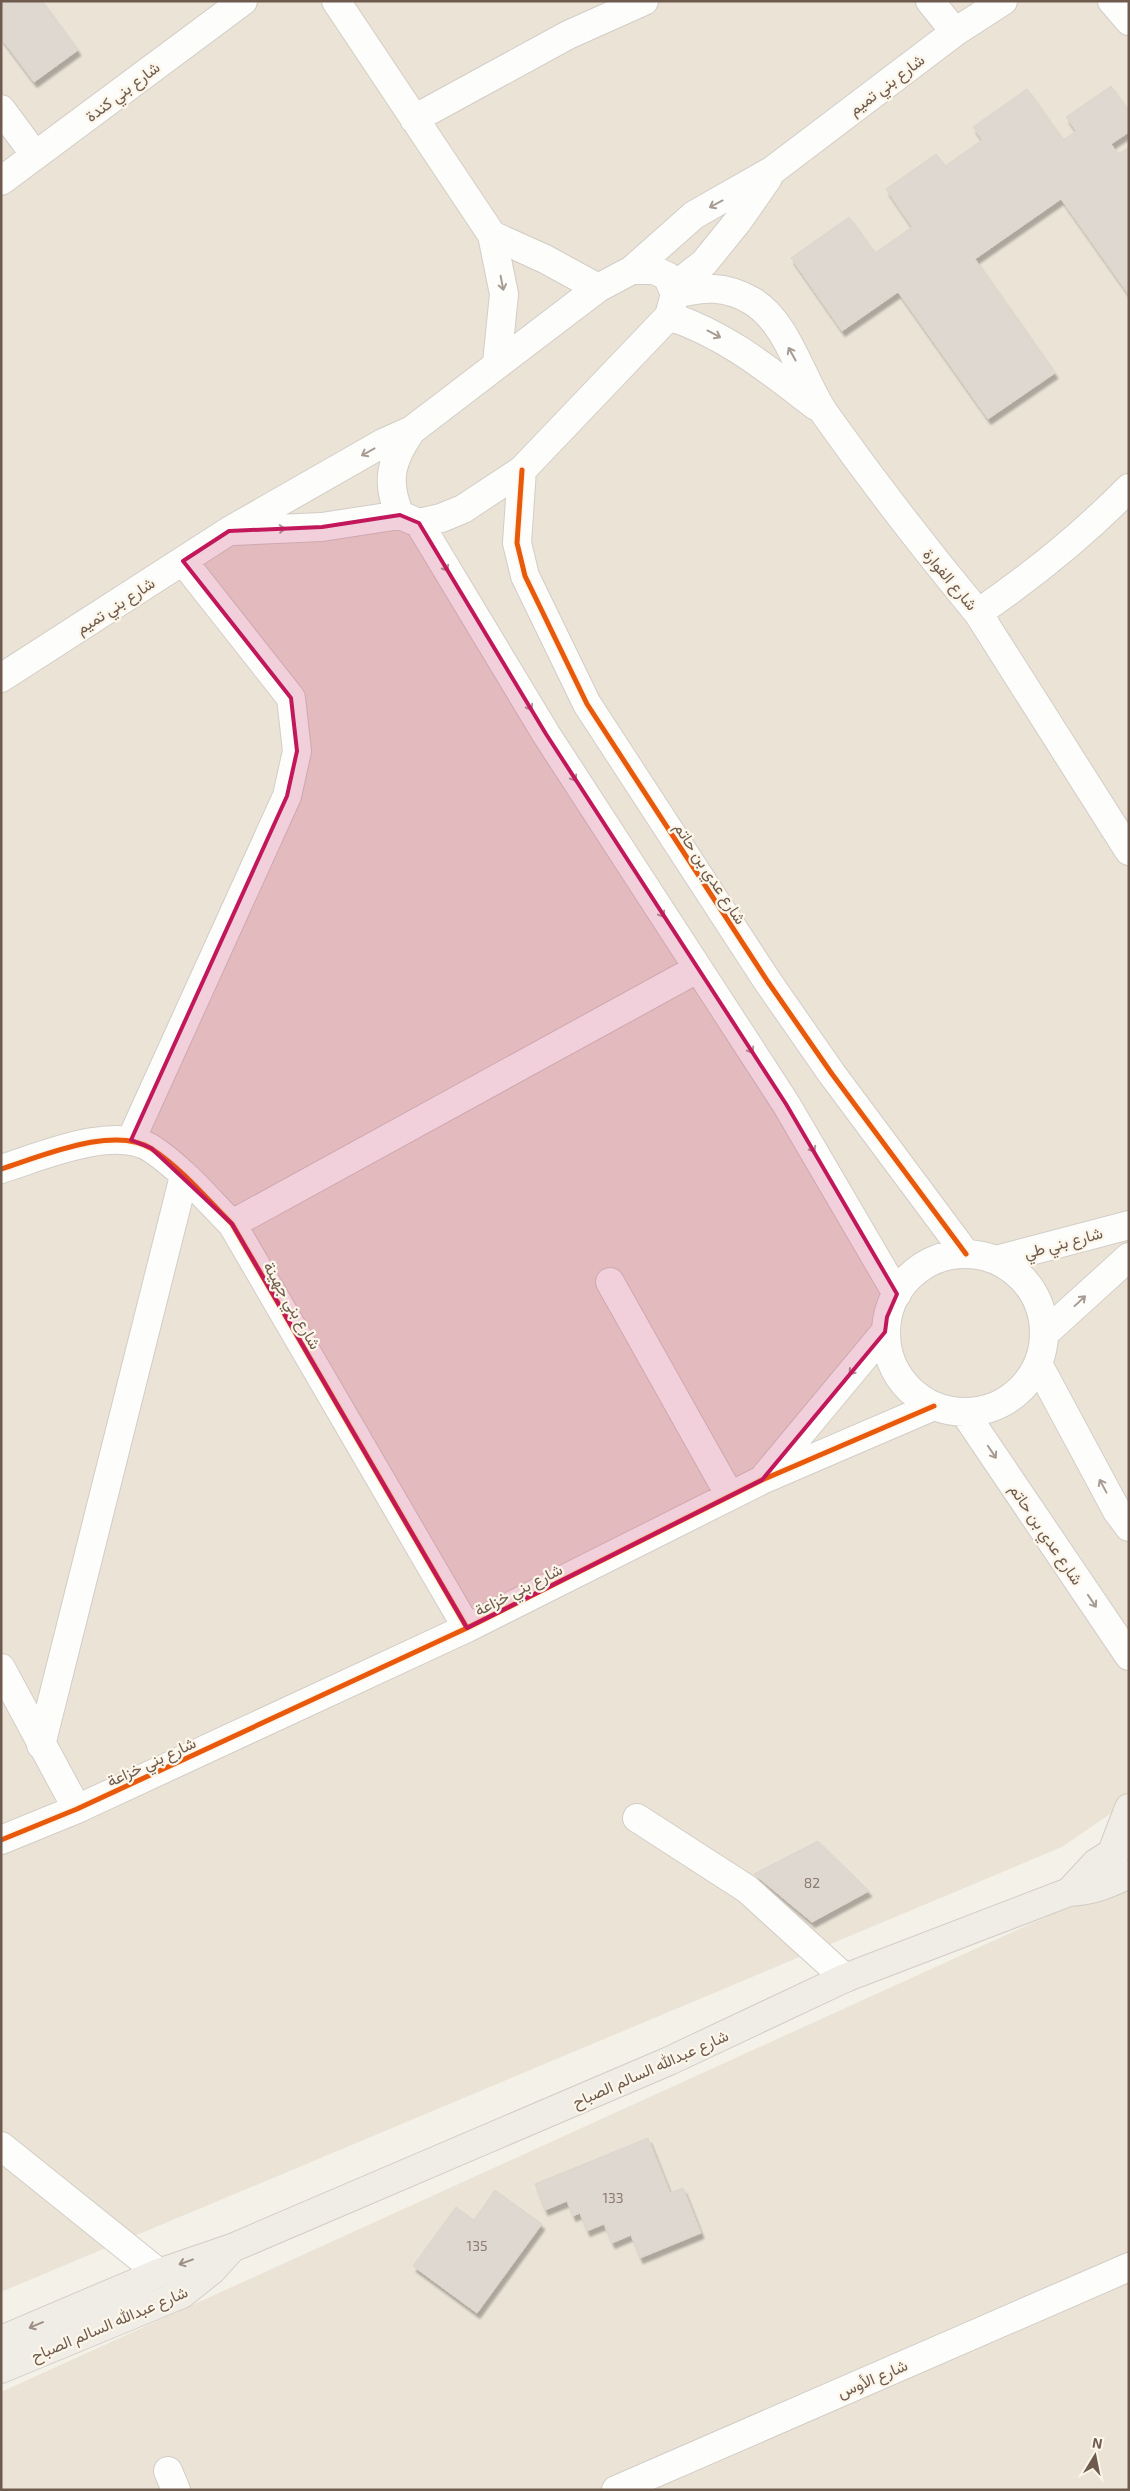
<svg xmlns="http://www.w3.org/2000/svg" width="1130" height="2491" font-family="'Exo 2',Vazirmatn,sans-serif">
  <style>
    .residential { fill: #ebe3d6 }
    .building { fill: #dfd8d1; stroke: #dcd5cc; filter: url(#shadow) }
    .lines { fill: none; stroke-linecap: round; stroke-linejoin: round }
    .minor-casing { stroke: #d2cdc6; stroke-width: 30 }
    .major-casing { stroke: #d3cdc6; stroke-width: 30 }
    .minor { stroke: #fdfdfc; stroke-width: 28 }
    .major { stroke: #f0ede6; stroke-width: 28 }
    .cycleway-casing { stroke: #fcf6ea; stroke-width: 8 }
    .cycleway { stroke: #e8590c; stroke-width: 5 }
    .oneway { stroke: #a79c93 }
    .oneway2 { stroke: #9c8e83 }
    .marked { fill: #c2185b; fill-opacity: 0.2; stroke: #c2185b; stroke-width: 4; stroke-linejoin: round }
    .labels { text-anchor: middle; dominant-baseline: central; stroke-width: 4.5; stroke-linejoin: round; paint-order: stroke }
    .number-label { font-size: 14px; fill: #8c7c70 }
    .street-label { font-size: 16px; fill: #6e5b4d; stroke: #fcf6ea }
  </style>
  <defs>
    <filter id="shadow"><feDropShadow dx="3" dy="5.5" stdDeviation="1" flood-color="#0004"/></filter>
  </defs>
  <rect width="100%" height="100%" fill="#f4f1e9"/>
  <path class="residential" d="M1,1h1128v1800l-67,46 -1061,445z
    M1129,1879v611h-1128v-98z"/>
  <path class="building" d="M1,1h41l36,49 -44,32 -33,-44z
    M1111,86l18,26v20l-18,12 7,10 11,-7v148l-68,-96 -86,60 80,114 -67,46 -90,-127 -56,39 -51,-73 58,-41 26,36 37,-26 -26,-38 50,-35 9,12 37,-26 -9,-13 54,-38 36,51 13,-9 -10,-14z
    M818,1841l51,50 -57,31 -58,-48z
    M648,2138l22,55 13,-5 18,45 -61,25 -9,-23 -19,8 -8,-19 -17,7 -7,-18 -7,3 -6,-15 -22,9 -10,-26z
    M495,2190l47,34 -65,89 -64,-47 43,-59 18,13z"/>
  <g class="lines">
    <defs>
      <path id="minor" d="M336,1l156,234 12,59 -7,69
        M930,1l25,31
        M1112,1l17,20
        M1,109l34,46
        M414,119l154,-84 76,-34
        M1,181l242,-180
        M492,235l53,24 53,29
        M632,270h22l13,6 8,18 -6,22 -147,154 -59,39 -22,9 -22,5 -19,-8c-15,-34 -9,-55 12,-85l186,-142z
        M632,270l62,-55 79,-45 182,-138 48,-31
        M673,287l31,-24 34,-42 30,-43
        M675,294c29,-7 50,-9 77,7 36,21 50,80 73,113 49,69 100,135 153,199 54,-37 105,-78 151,-125
        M669,316c59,20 98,53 147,90
        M522,470l-5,73 8,33 62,128 181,278 64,92 134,180
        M419,523l127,211 240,370 111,190
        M233,531l89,-4 78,-12
        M978,613l151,238
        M1,678l228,-147 154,-88 29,-13
        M131,1140l156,-344 10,-45 -6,-53 -108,-137
        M1,1169c39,-12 114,-45 151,-20 30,20 55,50 80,75l235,404
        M232,1224l465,-255
        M886 1333a79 79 0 1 1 158 0a79 79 0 1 1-158 0Z
        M996,1260l133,-35
        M610,1282l120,214
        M1044,1334l85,-77
        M1038,1364l79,147 12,16
        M964,1412l165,244
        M766,1475l119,-143
        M1,1668l76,141
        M41,1745l143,-569
        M637,1818l110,71 98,89
        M1,1840l76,-31 390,-181 295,-148 172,-74
        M1,2146l158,127
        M168,2471l8,19
        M616,2490l513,-223"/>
      <path id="major" d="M1112,1852l17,-44
        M1069,1892l27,-29 33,-21
        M1,2340l158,-67 73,-25 437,-187 176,-83 224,-86c23,-1 40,-8 60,-18
        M1,2369l181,-75 30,-24 20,-22"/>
    </defs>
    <use href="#minor" class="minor-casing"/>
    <use href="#major" class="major-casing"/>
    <use href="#minor" class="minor"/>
    <use href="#major" class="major"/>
    <defs>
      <path id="cycleway" d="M522,470l-5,73 8,33 62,128 181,278 64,92 134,180
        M1,1169c39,-12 114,-45 151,-20 30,20 55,50 80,75l235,404
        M1,1840l76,-31 390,-181 295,-148 172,-74"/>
    </defs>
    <use href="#cycleway" class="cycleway-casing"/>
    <use href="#cycleway" class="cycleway"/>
  </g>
  <defs><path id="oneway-shaft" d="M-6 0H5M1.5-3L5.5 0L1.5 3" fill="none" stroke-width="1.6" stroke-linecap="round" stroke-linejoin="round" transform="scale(1.25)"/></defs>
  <g class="oneway">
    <use href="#oneway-shaft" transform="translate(716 204) rotate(152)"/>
    <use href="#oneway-shaft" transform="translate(502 283) rotate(79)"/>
    <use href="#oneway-shaft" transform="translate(714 334) rotate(28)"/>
    <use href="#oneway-shaft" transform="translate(792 354) rotate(-119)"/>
    <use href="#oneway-shaft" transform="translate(368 452) rotate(151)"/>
    <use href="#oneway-shaft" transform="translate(278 529) rotate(-3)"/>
    <use href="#oneway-shaft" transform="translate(444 565) rotate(59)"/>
    <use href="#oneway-shaft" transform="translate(528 704) rotate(59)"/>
    <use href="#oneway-shaft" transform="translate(572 775) rotate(57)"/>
    <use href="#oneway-shaft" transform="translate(660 911) rotate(57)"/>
    <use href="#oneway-shaft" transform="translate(749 1047) rotate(57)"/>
    <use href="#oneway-shaft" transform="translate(811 1146) rotate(60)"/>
    <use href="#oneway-shaft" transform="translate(1080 1301) rotate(-43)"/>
    <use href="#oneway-shaft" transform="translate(854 1369) rotate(130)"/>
    <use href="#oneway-shaft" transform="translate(992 1452) rotate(56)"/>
    <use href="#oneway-shaft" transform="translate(1103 1486) rotate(-118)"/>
    <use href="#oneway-shaft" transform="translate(1092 1601) rotate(56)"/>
  </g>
  <g class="oneway2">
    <use href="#oneway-shaft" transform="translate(186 2262) rotate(160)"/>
    <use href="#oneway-shaft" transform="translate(36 2325) rotate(157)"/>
  </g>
  <path class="marked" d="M400,515l19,8 127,211 240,370 111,190 -10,23 -2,15 -123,148 -295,148 -235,-404 -81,-76 -20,-8 156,-344 10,-45 -6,-53 -108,-137 46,-30 93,-4z"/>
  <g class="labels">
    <g class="number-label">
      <text x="812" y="1882">82</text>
      <text x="613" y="2197">133</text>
      <text x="477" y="2245">135</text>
    </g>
    <g class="street-label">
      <text transform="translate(886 84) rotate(-37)">شارع بني تميم</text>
      <text transform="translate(122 91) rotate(-37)">شارع بني كندة</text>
      <text transform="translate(951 579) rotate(50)">شارع الفوارة</text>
      <text transform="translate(115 605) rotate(-33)">شارع بني تميم</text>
      <text transform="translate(711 873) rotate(57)">شارع عدي بن حاتم</text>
      <text transform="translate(1063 1242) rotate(-15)">شارع بني طي</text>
      <text transform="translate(293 1305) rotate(60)">شارع بني جهينة</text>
      <text transform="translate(1047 1534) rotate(56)">شارع عدي بن حاتم</text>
      <text transform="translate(518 1589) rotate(-27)">شارع بني خزاعة</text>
      <text transform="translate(151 1761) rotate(-25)">شارع بني خزاعة</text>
      <text transform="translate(650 2068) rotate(-24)">شارع عبدالله السالم الصباح</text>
      <text transform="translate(109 2323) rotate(-23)">شارع عبدالله السالم الصباح</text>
      <text transform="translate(872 2378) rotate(-23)">شارع الأوس</text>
    </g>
  </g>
  <rect width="1130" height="2491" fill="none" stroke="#6e5b4d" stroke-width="5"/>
  <g transform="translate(1095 2456) rotate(10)" stroke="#fcf6ea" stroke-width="4" paint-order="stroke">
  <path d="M0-4L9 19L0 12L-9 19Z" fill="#6e5b4d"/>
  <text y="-8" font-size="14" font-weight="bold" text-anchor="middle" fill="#6e5b4d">N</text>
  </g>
</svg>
